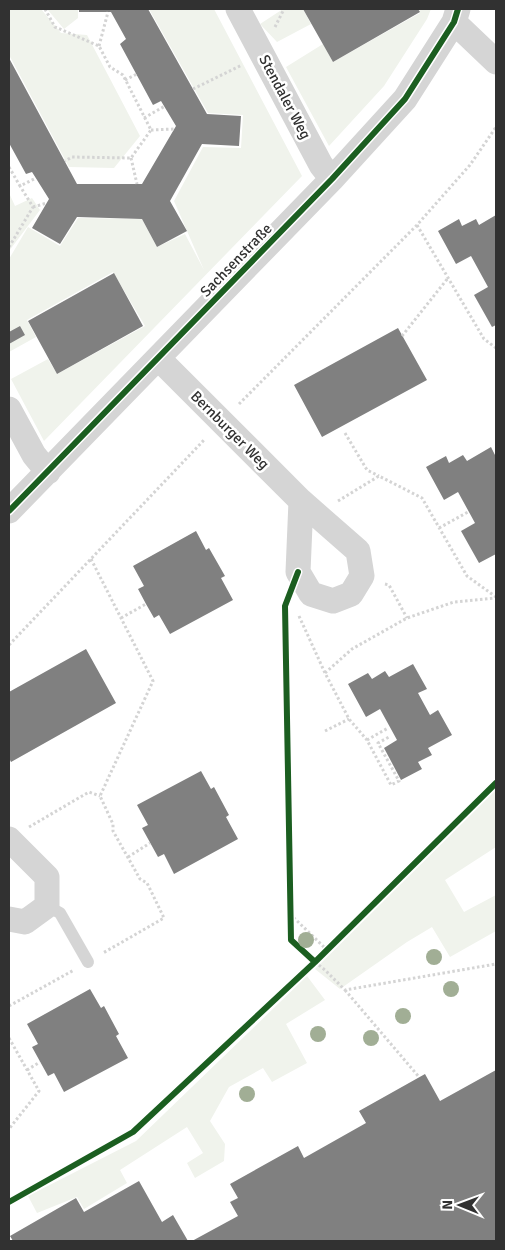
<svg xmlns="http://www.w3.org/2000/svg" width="505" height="1250" font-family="Signika,sans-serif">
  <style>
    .green { fill: #f0f3ec }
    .building { fill: #808080 }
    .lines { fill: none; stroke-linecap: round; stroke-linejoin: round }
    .path { stroke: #d4d4d4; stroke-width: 3; stroke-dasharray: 2.5 2.5; stroke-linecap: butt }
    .service { stroke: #d5d5d5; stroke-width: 12 }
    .minor { stroke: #d5d5d5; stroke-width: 25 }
    .cycleway-casing { stroke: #fff; stroke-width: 9 }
    .cycleway { stroke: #1b5e20; stroke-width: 6 }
    .tree { fill: #a1ae95 }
    .labels { text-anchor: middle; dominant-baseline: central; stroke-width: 5; stroke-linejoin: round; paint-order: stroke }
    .street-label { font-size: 15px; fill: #313131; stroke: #fff }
  </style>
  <rect width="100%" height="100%" fill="#fff"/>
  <path class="green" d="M9,9h32l20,24 26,2 53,101 -26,32 -45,-1 -60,-112z
    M47,9h31v9l-14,11z
    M149,9h65l88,167 -258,265 -33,-62 37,-20 9,15 88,-48 -32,-54 -86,48 9,17 -27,15v-93l19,-32 32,19 18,-28 64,1 15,28 28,-13 19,36 -30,-69 29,-54 38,1 2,-33 -35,-2z
    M283,9h20l8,15 -34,18 -17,-18z
    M418,9h13l-4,10 -43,67 -55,60 -43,-79 37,-23 10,18 87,-49z
    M9,193l6,13 17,-8 8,12 -31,41z
    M496,790v57l-51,33 19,32 32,-17v36l-46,26 -18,-30 -25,15 -67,47 -25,-20z
    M307,976l18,24 -39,24 21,39 -35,19 -9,-14 -34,19 -19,34 15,23 -1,17 -29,17 -8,-15 16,-10 -16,-26 -67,43 7,13 -43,26 -7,-12 -40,16 -9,-17 108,-55z"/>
  <path class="building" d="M79,9h69l59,105 34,2 -2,30 -37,-2 -32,57 17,30 -30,16 -15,-28 -65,-2 -17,27 -28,-16 17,-29 -17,-27 -6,2 -17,-31v-85l68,126h65l34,-58 -15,-25 -8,4 -33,-61 6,-5 -15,-27h-32z
    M303,9h115l2,3 -87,50z
    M496,215v110l-4,2 -18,-32 14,-8 -17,-31 -15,8 -18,-33 21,-12 3,7 14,-7 3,6z
    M114,273l29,53 -86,48 -29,-53z
    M20,326l5,9 -16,9v-12z
    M398,328l29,52 -105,57 -28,-52z
    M491,447l5,10v97l-17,9 -18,-32 14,-8 -17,-31 -14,8 -18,-33 20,-11 3,7 14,-8 4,6z
    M196,531l10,19 3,-2 16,28 -4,2 12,22 -63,34 -11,-19 -5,3 -8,-14 -8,-15 6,-3 -11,-20z
    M86,649l30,54 -105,59 -2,-4v-66z
    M413,664l14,25 -9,4 12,22 8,-5 14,25 -24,13 4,7 -14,7 4,7 -21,11 -17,-32 13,-8 -17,-31 -14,8 -18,-33 20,-11 4,6 13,-8 4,6z
    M201,771l10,18 3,-2 15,28 -3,2 12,22 -64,35 -10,-20 -6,3 -16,-29 6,-3 -11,-20z
    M90,989l11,19 3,-2 15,28 -3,2 12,22 -64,34 -10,-19 -6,3 -16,-29 6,-3 -11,-20z
    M496,1070v171h-304l46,-25 -8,-14 8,-4 -8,-14 68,-38 6,12 62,-35 -7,-12 66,-37 15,27z
    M139,1181l23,41 11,-7 15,26h-175l-3,-5 66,-38 8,14z"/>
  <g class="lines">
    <path class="path" d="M45,9l10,18 44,19 11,21 13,8 28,55 -20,28 -59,-1 -7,4
      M275,27l9,-18
      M99,46l9,-34
      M125,80l12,-6
      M193,89l49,-24
      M144,118l21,-12
      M151,130l23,-1
      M9,145h1
      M131,158l6,26
      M9,167l11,19 16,-8
      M33,207l14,-4
      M417,225l67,114 12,9
      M9,247l24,-40 -13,-21
      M402,336l46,-58
      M239,404l178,-179 53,-60 26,-38
      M345,433l22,37 12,6
      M338,501l41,-25 43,22 45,78 29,21
      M439,528l29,-16
      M91,559l62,122 -53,115 13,28v7l27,48 7,4 17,35 -61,35
      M385,584l4,1 18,33
      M299,616l26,57 24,46 18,21 24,45 8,-4 -21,-38 11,-6
      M121,618l25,-14
      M9,645l196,-206
      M325,673l27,-24 55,-31 47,-16 42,-4
      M325,731l24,-12
      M367,740l21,-12
      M29,827l60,-35 11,4
      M128,857l22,-14
      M290,914l37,36
      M315,962l10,8 20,20 151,-26
      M345,990l74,87
      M9,1006l65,-36
      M9,1038l30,53 -30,38
      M27,1070l13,-8"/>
    <path class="service" d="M47,906l13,7 28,49"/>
    <path class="minor" d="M238,9l83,156 11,14
      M454,22l42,40
      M158,358l143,143 57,50 4,25 -11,18 -18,7 -22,-7 -13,-22 3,-71
      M9,409l25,46 14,17
      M9,511l323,-332 73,-80 49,-77 4,-13
      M9,839l38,38v29l-22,16 -16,-3"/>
    <defs>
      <path id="cycleway" d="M9,511l323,-332 73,-80 49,-77 4,-13
        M298,572l-13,34 6,334 24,22
        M9,1202l124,-70 182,-170 181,-179"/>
    </defs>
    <use href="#cycleway" class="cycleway-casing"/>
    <use href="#cycleway" class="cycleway"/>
  </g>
  <g class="tree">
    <circle cx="306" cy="940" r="8"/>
    <circle cx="434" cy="957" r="8"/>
    <circle cx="451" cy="989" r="8"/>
    <circle cx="403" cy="1016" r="8"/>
    <circle cx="318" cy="1034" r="8"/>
    <circle cx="371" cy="1038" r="8"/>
    <circle cx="247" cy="1094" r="8"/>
  </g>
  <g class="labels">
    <g class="street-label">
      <text transform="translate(285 97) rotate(62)">Stendaler Weg</text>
      <text transform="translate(236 260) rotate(-46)">Sachsenstraße</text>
      <text transform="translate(230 430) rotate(45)">Bernburger Weg</text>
    </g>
  </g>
  <rect width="505" height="1250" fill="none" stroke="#313131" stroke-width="20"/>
  <g transform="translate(460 1205) rotate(271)" stroke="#ffffff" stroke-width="4" paint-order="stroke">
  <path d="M0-4L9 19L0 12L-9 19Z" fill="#313131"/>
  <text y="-8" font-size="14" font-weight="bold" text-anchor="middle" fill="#313131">N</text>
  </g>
</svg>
